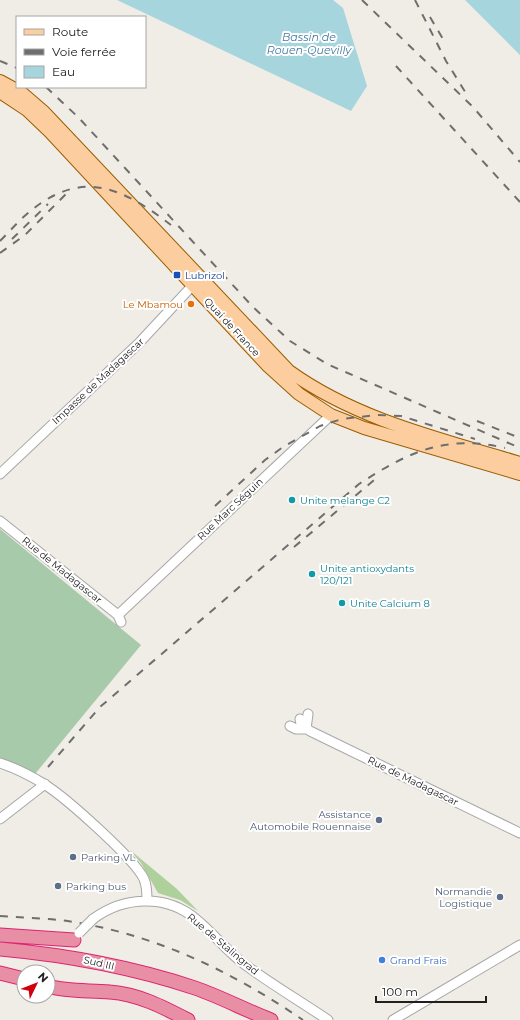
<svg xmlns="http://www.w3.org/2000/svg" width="520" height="1020" font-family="Montserrat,sans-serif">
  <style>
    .forest { fill: #aed09b }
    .cemetery { fill: #a7caaa }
    .water { fill: #a7d5de }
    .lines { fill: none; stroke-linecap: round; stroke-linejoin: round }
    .minor-casing { stroke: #a7a7a7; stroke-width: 11 }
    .major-casing { stroke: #9c5e00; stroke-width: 14 }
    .highway-casing { stroke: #dc2570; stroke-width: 15 }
    .minor { stroke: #fff; stroke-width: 9 }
    .major { stroke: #fcce9f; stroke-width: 12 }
    .highway { stroke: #e88ea5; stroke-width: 13 }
    .rail { stroke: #6e6e6e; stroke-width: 2; stroke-dasharray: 8 8; stroke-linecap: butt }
    .minor-bridge-casing { stroke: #a7a7a7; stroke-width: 11; stroke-linecap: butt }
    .minor-bridge { stroke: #fff; stroke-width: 9 }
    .transit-dot { fill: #1a4fb4; stroke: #fff; stroke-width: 1.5 }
    .food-dot { fill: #e8710a; stroke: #fff; stroke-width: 1.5 }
    .culture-dot { fill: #0f9aa8; stroke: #fff; stroke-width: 1.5 }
    .service-dot { fill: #5c6f8a; stroke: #fff; stroke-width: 1.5 }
    .shop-dot { fill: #3f7fe0; stroke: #fff; stroke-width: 1.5 }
    .labels { text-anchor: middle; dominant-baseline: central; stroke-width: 4; stroke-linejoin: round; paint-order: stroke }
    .transit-label { font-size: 10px; fill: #164399; stroke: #fff; text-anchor: start }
    .food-label { font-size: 10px; fill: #c56008; stroke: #fff; text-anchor: end }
    .street-label { font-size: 10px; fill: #202020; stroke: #fff }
    .culture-label { font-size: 10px; fill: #0d838f; stroke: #fff; text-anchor: start }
    .service-label { font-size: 10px; fill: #4e5e75; stroke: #fff; text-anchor: end }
    .shop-label { font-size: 10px; fill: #366cbe; stroke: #fff; text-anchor: start }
    .water-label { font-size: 11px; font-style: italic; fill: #4579a1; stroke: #fff }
  </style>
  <rect width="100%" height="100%" fill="#f0ece6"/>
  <path class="forest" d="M130,850l47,39 21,22 -18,-11 -22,-7 -17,-30z"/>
  <path class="cemetery" d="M0,529l141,116 -106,129 -35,-15z"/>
  <path class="water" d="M117,0h216l10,8 24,78 -16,25z
    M465,0h55v55z"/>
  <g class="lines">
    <defs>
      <path id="minor" d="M0,474l139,-131 54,-58
        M0,521l118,94 3,7
        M118,615l213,-200
        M300,719l1,5 9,7 210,102
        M290,726l6,3h10
        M306,729l2,-15
        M0,763c15,5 31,13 44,21 21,13 90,74 100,95 3,7 3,14 3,21
        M0,819l45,-35
        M93,919c31,-23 74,-25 104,1 17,14 30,31 47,44 27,20 56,37 84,56
        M393,1020l127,-75"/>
      <path id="major" d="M0,81l22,12 22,19 245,259c68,49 152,68 231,92
        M0,92l27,18 23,22 217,233 32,29 32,21 33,13 156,46"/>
      <path id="highway" d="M0,935l74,5
        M0,949c66,6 132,18 195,39 26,9 50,22 76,32
        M0,973l24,6
        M48,986c20,6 41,4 62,6 28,2 53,15 78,28"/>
    </defs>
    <use href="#minor" class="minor-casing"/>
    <use href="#major" class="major-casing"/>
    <use href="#highway" class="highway-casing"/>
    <use href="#minor" class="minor"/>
    <use href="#major" class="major"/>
    <use href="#highway" class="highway"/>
    <path class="rail" d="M362,0l111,107 47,55
      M415,0l31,61 23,37
      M430,17l13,22
      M0,61l17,7
      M396,66l124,136
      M46,87l32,30 175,190 37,34 37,23 193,84
      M12,239l36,-35
      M0,241c11,-11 21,-23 33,-32 52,-41 92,-19 138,16
      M0,253l25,-18 43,-43
      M477,421l43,17
      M215,506l50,-46 18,-13 37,-21 22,-7 35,-4 24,1 74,23
      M294,547l85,-71
      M48,767l52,-60 259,-223c49,-32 87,-50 146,-36
      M0,916c26,2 53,2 79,7 82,14 155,50 224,97"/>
    <defs>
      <path id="minor-bridge" d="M79,933l14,-14"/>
    </defs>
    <use href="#minor-bridge" class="minor-bridge-casing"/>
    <use href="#minor-bridge" class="minor-bridge"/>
  </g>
  <rect class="transit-dot" x="173" y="271" width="8" height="8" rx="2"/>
  <circle class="food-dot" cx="191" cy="304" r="4"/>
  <g class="culture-dot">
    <circle cx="292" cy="500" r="4"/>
    <circle cx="312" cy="574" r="4"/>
    <circle cx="342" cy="603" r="4"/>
  </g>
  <g class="service-dot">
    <circle cx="379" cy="820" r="4"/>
    <circle cx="73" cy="857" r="4"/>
    <circle cx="58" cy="886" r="4"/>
    <circle cx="500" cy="897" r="4"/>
  </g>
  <circle class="shop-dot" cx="382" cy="960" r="4"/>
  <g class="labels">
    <g class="transit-label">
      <text x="185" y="275">Lubrizol</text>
    </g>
    <g class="food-label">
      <text x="183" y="304">Le Mbamou</text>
    </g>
    <g class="street-label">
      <text transform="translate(232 327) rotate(47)">Quai de France</text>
      <text transform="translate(98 381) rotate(-43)">Impasse de Madagascar</text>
      <text transform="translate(230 509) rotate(-43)">Rue Marc Séguin</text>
      <text transform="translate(62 570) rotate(39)">Rue de Madagascar</text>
      <text transform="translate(413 781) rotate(26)">Rue de Madagascar</text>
      <text transform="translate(223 944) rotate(40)">Rue de Stalingrad</text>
      <text transform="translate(99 963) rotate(13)">Sud III</text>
    </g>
    <g class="culture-label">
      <text x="300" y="500">Unite melange C2</text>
      <text x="320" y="568">Unite antioxydants<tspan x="320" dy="12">120/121</tspan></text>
      <text x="350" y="603">Unite Calcium 8</text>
    </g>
    <g class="service-label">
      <text x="371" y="814">Assistance<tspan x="371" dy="12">Automobile Rouennaise</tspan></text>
      <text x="81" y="857" text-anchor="start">Parking VL</text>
      <text x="66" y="886" text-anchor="start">Parking bus</text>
      <text x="492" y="891">Normandie<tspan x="492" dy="12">Logistique</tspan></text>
    </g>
    <g class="shop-label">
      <text x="390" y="960">Grand Frais</text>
    </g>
    <g class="water-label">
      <text x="309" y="37">Bassin de<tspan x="309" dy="13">Rouen-Quevilly</tspan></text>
    </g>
  </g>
  <rect x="16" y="16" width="130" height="72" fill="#ffffff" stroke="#a6a6a6"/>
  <rect x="24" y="29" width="20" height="6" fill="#fcce9f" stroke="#a6a6a6"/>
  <text x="52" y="36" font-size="12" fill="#202020">Route</text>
  <rect x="24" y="49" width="20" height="6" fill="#6e6e6e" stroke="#a6a6a6"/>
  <text x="52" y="56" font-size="12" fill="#202020">Voie ferrée</text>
  <rect x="24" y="66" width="20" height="12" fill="#a7d5de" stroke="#a6a6a6"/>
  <text x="52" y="76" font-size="12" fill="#202020">Eau</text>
  <g transform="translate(36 984) rotate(47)"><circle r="19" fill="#ffffff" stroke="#a6a6a6"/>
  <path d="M0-3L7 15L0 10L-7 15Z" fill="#d0000e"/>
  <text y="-6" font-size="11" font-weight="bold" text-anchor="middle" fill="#202020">N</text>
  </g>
  <path d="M376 996v6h110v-6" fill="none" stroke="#202020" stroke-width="2"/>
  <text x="382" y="996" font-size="12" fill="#202020" stroke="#ffffff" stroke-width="3" paint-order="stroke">100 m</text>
</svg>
